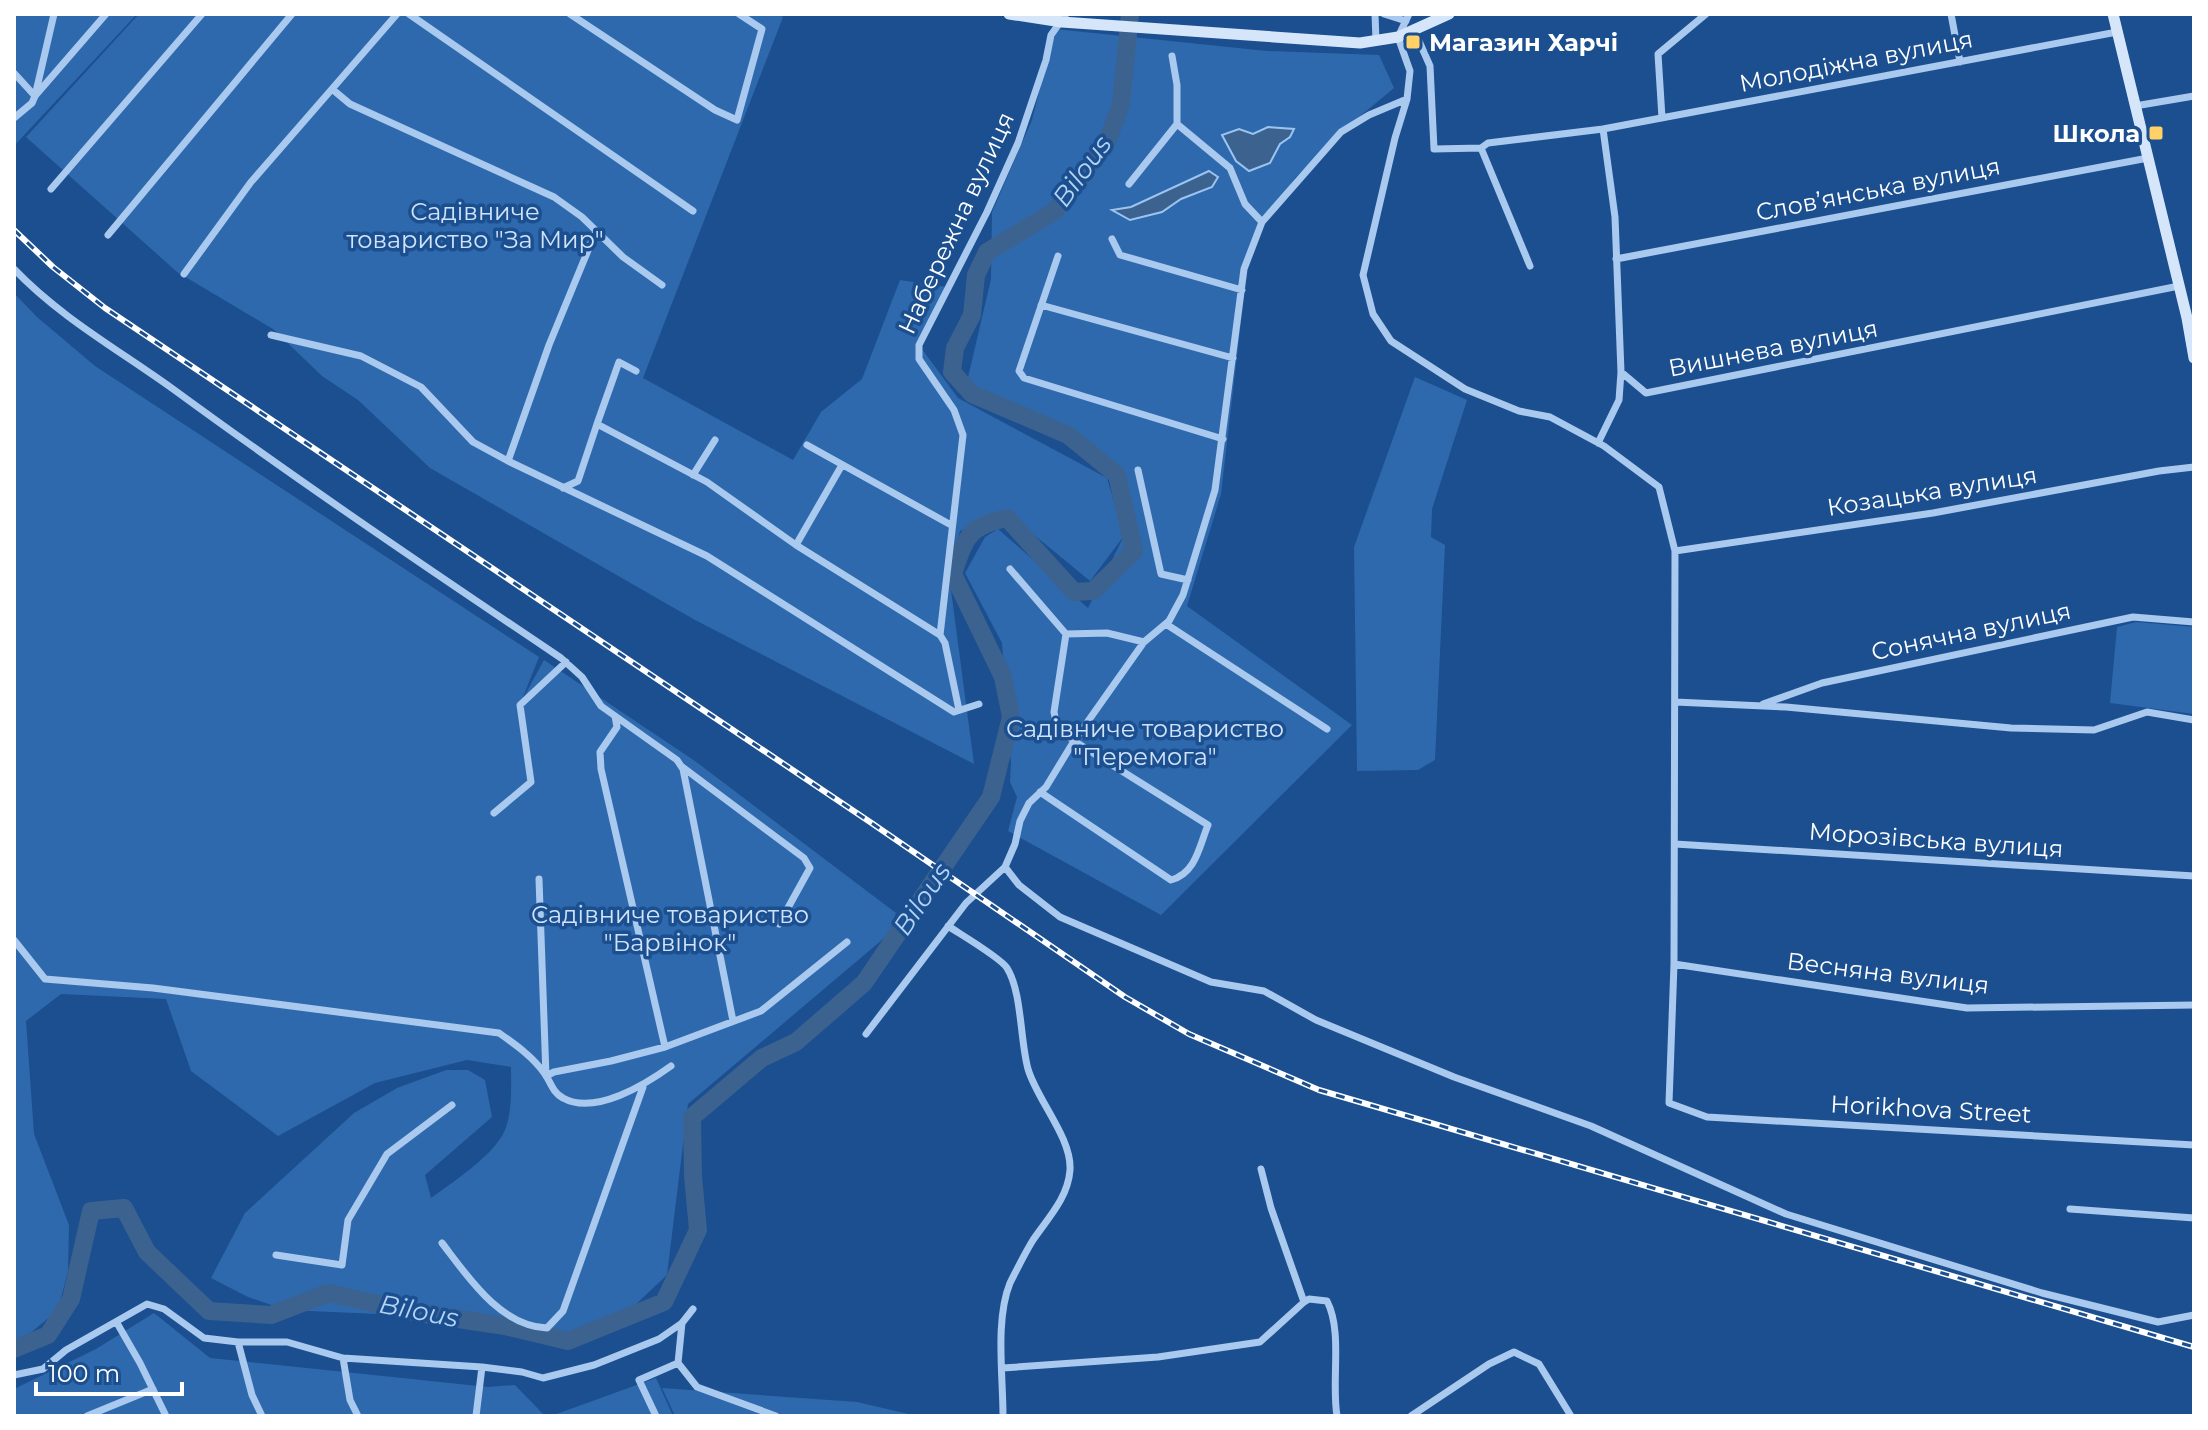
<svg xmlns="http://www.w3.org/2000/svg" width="2208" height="1430" font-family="Montserrat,sans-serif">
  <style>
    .green { fill: #2e69ad }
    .water { fill: #3c6290; stroke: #9cc4f0; stroke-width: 2 }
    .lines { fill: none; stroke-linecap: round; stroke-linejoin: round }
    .river { stroke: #3c6290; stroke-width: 18 }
    .minor { stroke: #a9c9ee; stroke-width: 7 }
    .secondary { stroke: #d6e6fa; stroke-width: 11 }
    .rail-casing { stroke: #fff; stroke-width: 6 }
    .rail { stroke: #1b4f8f; stroke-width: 3; stroke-dasharray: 9; stroke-linecap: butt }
    .poi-dot { fill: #ffd166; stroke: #1b4f8f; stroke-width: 3 }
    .labels { text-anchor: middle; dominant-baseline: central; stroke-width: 7; stroke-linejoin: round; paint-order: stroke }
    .poi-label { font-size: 24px; font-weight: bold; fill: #fff; stroke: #1b4f8f; text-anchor: start }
    .street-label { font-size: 24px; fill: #fff; stroke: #1b4f8f }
    .park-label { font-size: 24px; fill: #cfe3fa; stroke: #1b4f8f }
    .water-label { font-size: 26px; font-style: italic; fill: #b5d3f5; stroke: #1b4f8f }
  </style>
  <rect width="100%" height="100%" fill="#1b4f8f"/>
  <path class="green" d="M14,14h123l-123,132z
    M139,14h639l5,3 -140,361 150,82 28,-48 41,-33 38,-99 47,7 -28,58 39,53 149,80 17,58 7,-15 -9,-39 -16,-25 -79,-43 -61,-28 25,-107 1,-67 40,-92 23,-91 212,22 112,4 15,33 -53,44 -46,46 -45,66 -29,250 -34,112 165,119 -191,190 -153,-84 9,-34 -7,-15 1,-19 -9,-120 -37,-70 20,-36 13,-8 90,79 36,-72 -34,45 -85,-70 -45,20 -11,44 25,189 -279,-144 -265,-152 -72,-68 -36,-24 -49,-47 -96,-57 -151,-135z
    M14,293l23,24 58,49 444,291 -18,45 23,-42 151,101 201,152 -7,21 -201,170 -21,171 -52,49 -48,13 -20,-9 -32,-8 -229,-10 -38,-13 -37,-19 34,-65 109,-100 43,-25 49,-18h22l17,10 7,37 -67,58 6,23c22,-16 57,-39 71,-62 11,-19 9,-48 9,-69l-44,-7 -92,23 -97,53 -87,-65 -25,-72 -105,-5 -35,27 8,113 35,91 -1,46 -10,39 -36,30h-8z
    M1415,377l52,23 -35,109 -1,28 14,8 -10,215 -17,10 -61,1 -3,-224z
    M2136,622l58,5v87l-84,-11 7,-76z
    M154,1313l56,45 278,29 27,-2 30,31h-531v-27l82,-40z
    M656,1378l17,38h-122z
    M662,1388l195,14 60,14h-242z"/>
  <path class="water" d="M1268,127l26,2 -4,8 -10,7 -10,19 -21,8 -13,-10 -14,-26 17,-6 14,5z
    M1209,171l9,6 -6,10 -31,12 -19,13 -32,8 -18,-10 19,-3z"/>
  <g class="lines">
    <path class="river" d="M14,1349l34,-14 23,-36 20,-88 33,-3 23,44 62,59 62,4 57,-22 90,20 87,13 63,15 96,-39 34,-72 -5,-54 -1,-59 70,-59 34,-16 68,-59 127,-186 20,-80 -8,-40 -50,-103c12,-36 15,-48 54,-56l67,74 19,-1 41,-40 -17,-76 -49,-40 -96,-41 -20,-22 3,-24 17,-33 4,-40 11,-23 68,-41 52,-69 14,-38 9,-90"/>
    <path class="minor" d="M54,14l-19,82 71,-82
      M397,14l-65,75 18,15 204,93 28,20 41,40 39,28
      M409,14l284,197
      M570,14l145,96 22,10 25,-91 -23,-15
      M1375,14l1,27
      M1384,14l22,7
      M1951,14l9,48
      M1415,32l15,34 4,83 47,-1
      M1172,56l5,29v39l53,44 15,36 17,18
      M14,73l21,23 -3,7 -18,15
      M1407,99l-12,39 -32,137 10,39 18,27 74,48 54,22 31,6 54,29 55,41 16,64 -1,413 -5,139 38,14 487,28
      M2135,106l59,-10
      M1662,118l-4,-64 48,-40
      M1129,184l48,-60
      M51,189l151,-175
      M108,235l184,-221
      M1112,239l8,16 122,35
      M1058,256l-39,115 5,7 199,61
      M1616,259l532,-101
      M1530,266l-49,-118 7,-5 115,-14 514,-97
      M14,269c47,49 105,81 159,120 127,93 257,181 388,269l21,19 19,29 76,54 6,9 50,252
      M184,274l67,-92 81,-93
      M1041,305l192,53
      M271,335l90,21 60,31 52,55 35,19 199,95 247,156 25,-8
      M1621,372l25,21 533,-107
      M597,424l22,-62 17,9
      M1598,443l21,-43 2,-28 -6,-155 -12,-88
      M807,445l144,80
      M508,461l41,-116 47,-114
      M1138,470l23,104 27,6
      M693,475l22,-35
      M563,488l15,-7 19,-57 110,58 89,63 144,90 5,8 14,67
      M796,545l46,-80
      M1675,551l258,-38 226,-42 35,-4
      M1010,569l56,65 -12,78 3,15 17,14 134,84c-9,22 -12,48 -37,55l-131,-88
      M1166,624l161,105
      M1066,634l41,-1 37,9
      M940,635l23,-200 -9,-25 -35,-51v-14l68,-133 31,-69 28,-83 5,-25 15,-21
      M1675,702l111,5 225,21 83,2 53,-18 47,8
      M1763,704l59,-21 311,-66 61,5
      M615,716l2,11 -17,25 1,17 64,278
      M681,766l123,92 6,10 -31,56
      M494,813l37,-31 -11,-77 46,-43
      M1675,844l519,32
      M1005,867l14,18 41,32 151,65 53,9 52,29 138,57 137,49 195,88 256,79 116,29 36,-7
      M539,879l7,197
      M948,926c12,8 53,32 59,42 15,24 13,72 21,101 9,31 44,69 42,101 -2,28 -22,48 -37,70 -8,13 -16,29 -23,43 -15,37 -7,92 -7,133
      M14,940l31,39 108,9 346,45c17,12 34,24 46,41 6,9 8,19 18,24 32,18 83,-14 108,-32
      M1674,964l293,44 227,-3
      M866,1034l100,-131 39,-36 10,-23 5,-23 9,-18 17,-16 28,-46 70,-99 25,-21 14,-26 32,-105 29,-221 18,-47 79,-90 28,-17 38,-16 3,-28 -12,-34 11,-23
      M546,1076l8,-4 57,-11 54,-14 96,-36 86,-69
      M1261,1169l10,39 33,94
      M2070,1209l124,9
      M442,1243c26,34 58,83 105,85l16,-17 80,-224
      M276,1255l66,10 6,-45 39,-66 65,-49
      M117,1323l23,40 26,53
      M238,1342l14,53 10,21
      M343,1358l7,42 8,16
      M678,1363l19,24 79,29
      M1003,1368l155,-11 102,-15 44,-40 5,-3 18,2c16,31 4,80 10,115
      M14,1375l29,-6 23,-19 81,-46 17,5 40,29 34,4h49l56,16 139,9 40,5 21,6 51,-13 65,-26 23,-16 11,-14
      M87,1416l66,-27
      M476,1416l6,-49
      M656,1416l-17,-36 39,-17 4,-40
      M1411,1416l78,-52 25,-12 25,12 32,52"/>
    <path class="secondary" d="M1009,14l53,8 298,21 38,-6 51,-23
      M2113,14l74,304 7,40"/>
    <defs>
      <path id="rail" d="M14,230l39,37 52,41 768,516 252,173 64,37 130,56 875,257"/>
    </defs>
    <use href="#rail" class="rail-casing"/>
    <use href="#rail" class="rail"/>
  </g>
  <g class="poi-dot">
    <rect x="1405" y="34" width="16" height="16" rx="4"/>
    <rect x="2148" y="125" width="16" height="16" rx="4"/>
  </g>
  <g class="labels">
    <g class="poi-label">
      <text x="1429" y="42">Магазин Харчі</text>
      <text x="2140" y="133" text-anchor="end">Школа</text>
    </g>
    <g class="street-label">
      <text transform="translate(1856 61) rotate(-11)">Молодіжна вулиця</text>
      <text transform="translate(1878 189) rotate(-11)">Словʼянська вулиця</text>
      <text transform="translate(956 223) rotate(-65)">Набережна вулиця</text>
      <text transform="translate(1773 348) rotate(-11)">Вишнева вулиця</text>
      <text transform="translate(1932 491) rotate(-9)">Козацька вулиця</text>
      <text transform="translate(1971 631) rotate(-12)">Сонячна вулиця</text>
      <text transform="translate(1936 840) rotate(4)">Морозівська вулиця</text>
      <text transform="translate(1888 973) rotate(7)">Весняна вулиця</text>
      <text transform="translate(1931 1109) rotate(3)">Horikhova Street</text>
    </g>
    <g class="park-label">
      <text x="475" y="211">Садівниче<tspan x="475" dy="28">товариство "За Мир"</tspan></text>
      <text x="1145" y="728">Садівниче товариство<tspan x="1145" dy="28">"Перемога"</tspan></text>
      <text x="670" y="914">Садівниче товариство<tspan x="670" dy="28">"Барвінок"</tspan></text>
    </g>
    <g class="water-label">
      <text transform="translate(1082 171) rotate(-54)">Bilous</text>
      <text transform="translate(922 899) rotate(-56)">Bilous</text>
      <text transform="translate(419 1311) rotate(11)">Bilous</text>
    </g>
  </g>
  <rect width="2208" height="1430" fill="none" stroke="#ffffff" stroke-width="32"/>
  <path d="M36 1382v12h146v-12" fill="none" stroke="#ffffff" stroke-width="4"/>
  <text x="48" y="1382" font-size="24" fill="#ffffff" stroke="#1b4f8f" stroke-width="6" paint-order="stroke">100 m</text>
</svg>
